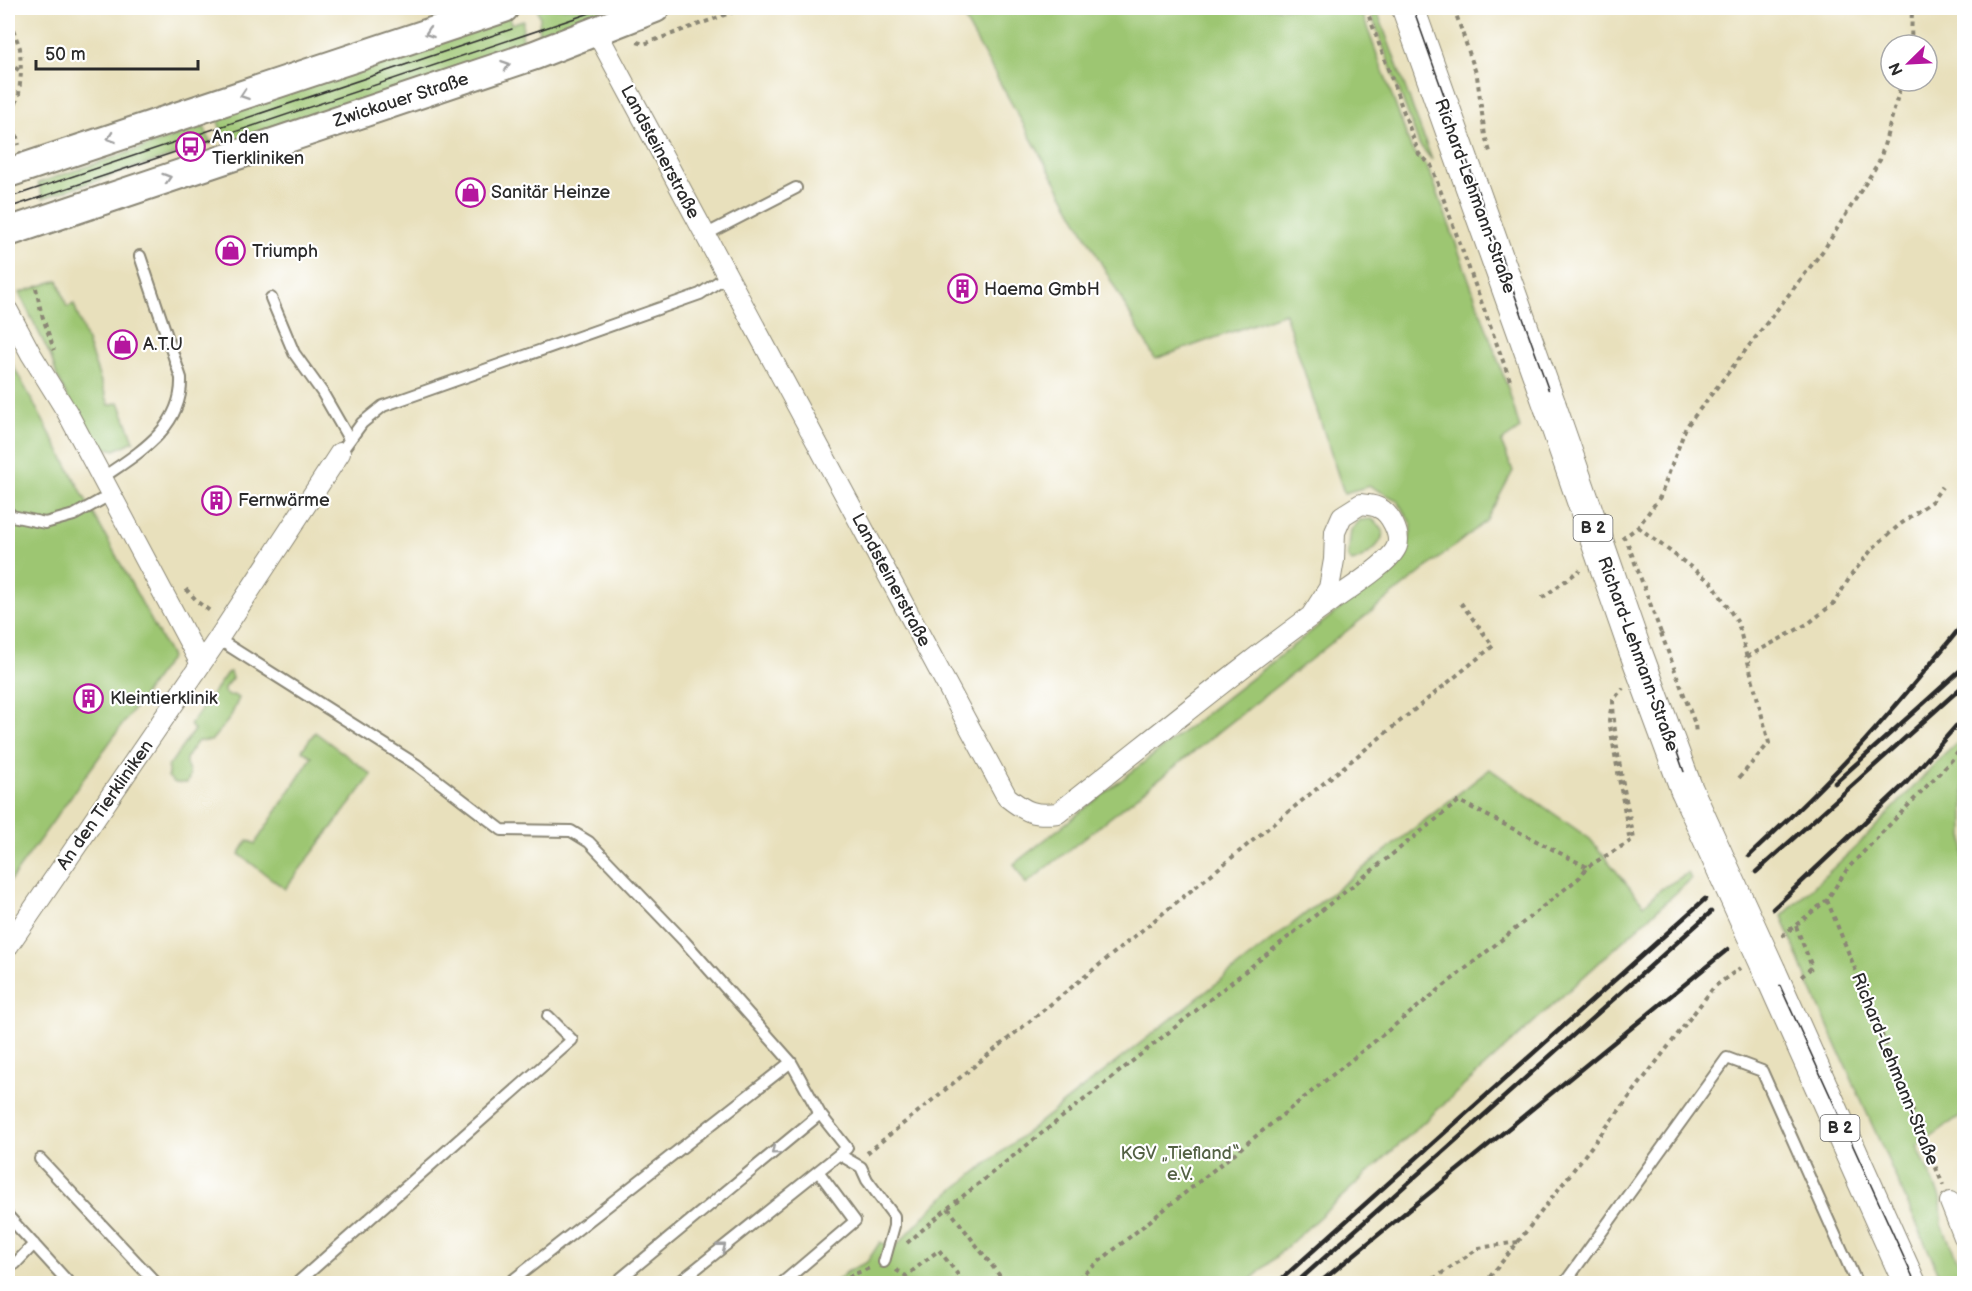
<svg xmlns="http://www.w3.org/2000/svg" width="1972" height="1291" font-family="'Balsamiq Sans',sans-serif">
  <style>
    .green { fill: #9dc672; stroke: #64784e; stroke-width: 1.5 }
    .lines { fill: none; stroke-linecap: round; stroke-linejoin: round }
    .lane-casing { stroke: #8a8674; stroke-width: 14 }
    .street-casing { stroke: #8a8674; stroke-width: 22 }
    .secondary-casing { stroke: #8a8674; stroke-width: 32 }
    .primary-casing { stroke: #8a8674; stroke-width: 34 }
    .path { stroke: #8a8674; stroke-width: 4; stroke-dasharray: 4.5 4.5; stroke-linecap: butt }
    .lane { stroke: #fff; stroke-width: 10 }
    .street { stroke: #fff; stroke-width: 20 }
    .secondary { stroke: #fff; stroke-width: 28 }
    .primary { stroke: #fff; stroke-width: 32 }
    .tram { stroke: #2b2b2b; stroke-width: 1.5 }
    .rail { stroke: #2b2b2b; stroke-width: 4.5 }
    .primary-bridge-casing { stroke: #8a8674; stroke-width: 34; stroke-linecap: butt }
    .path-bridge { stroke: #8a8674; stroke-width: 4; stroke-dasharray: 4.5 4.5; stroke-linecap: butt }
    .primary-bridge { stroke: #fff; stroke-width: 32 }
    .oneway { stroke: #a0a0a0 }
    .labels { text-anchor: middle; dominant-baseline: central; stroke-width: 4.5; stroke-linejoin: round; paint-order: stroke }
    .shield { fill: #fff; stroke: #6b6b6b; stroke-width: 1.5 }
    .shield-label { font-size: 16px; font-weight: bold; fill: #2b2b2b }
    .street-label { font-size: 18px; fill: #2b2b2b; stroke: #fff }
    .poi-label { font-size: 18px; fill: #2b2b2b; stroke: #fff; text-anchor: start }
    .park-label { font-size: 18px; fill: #536144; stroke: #fff }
  </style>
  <rect width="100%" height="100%" fill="#fff"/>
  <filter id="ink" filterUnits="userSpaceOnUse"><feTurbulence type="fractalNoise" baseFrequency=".0167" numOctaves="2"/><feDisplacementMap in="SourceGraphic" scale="12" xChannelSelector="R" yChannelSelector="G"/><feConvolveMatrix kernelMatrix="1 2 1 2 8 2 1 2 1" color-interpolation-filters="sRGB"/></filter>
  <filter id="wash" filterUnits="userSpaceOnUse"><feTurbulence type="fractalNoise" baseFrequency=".008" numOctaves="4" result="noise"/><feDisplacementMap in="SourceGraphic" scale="24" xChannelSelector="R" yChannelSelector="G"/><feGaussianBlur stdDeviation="1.35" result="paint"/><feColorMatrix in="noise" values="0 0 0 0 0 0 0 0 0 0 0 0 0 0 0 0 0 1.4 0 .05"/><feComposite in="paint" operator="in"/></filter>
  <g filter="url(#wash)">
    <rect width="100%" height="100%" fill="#e8e0bc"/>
    <path class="green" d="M537,8h88l-73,32 -2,-8 -12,4 2,-18z
      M958,8h402l51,140 15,18 7,14 76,211 11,38 -19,13 12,29 -27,50 -460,363 -12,-20 377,-295 16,-18 5,-26 -15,-25 -27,-14 -26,7 -59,-180 -130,46z
      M1369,8h7l56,152 -13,-16z
      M509,16l2,8 12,-4 -1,21 3,8 -298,100 -11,-34z
      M204,127l7,16 -168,55 -5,-15z
      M58,280l9,27 7,-3 35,101 10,-3 15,39 -19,9 -22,-5 -25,-46 -11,-23 -6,-19 -32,-64z
      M8,356l163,301 -163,227z
      M1372,519c2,2 6,4 8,7 11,14 -16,33 -28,36l-4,-5 3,-27 9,-10z
      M230,672l2,6 -8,10v4l5,4 4,-1 6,3 -9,20 -19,23h-13c-4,5 -10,12 -12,18 -2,10 8,11 1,24h-12l-7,-6v-10l26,-37 -4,-5 37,-52z
      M315,732l57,43 -87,114 -46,-35 9,-14 7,4 57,-87 -10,-7z
      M1964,737v376l-47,33 24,53 1,26 22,50v8h-21l-137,-306 -24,-61 78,-73 84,-88z
      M1490,769l100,70 54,66 17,-16 27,-16 3,6 -444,404 -414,1 15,-13 19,-9 13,-20 14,6 45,-47z"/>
  </g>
  <g filter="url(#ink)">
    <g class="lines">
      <defs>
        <path id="lane" d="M705,235l91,-47
          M271,298l23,55 28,39 27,47
          M340,453l22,-30 21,-17 317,-112 27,-18
          M102,478c36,-25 81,-50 79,-100l-41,-122
          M8,512l4,4 33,7 29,-8 36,-20
          M218,639l199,126 85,65 69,1 18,11 95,99 107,121 29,52 27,34 -170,136
          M840,1155l21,12 6,13 27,36v10l-10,36
          M40,1159l117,125
          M8,1216l62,68
          M15,1264l19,-20
          M296,1284l276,-244 -24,-24
          M508,1284l283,-222
          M614,1284l206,-170
          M781,1284l74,-63 -37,-50
          M1564,1284l163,-226 35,13 95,213"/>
        <path id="street" d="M596,31l411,766c19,15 27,19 51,16 91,-71 180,-145 274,-212 15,-11 59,-38 65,-55 4,-12 -7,-33 -18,-38 -5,-3 -12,-3 -18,-4l-19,12 -7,16 -1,28 -5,28 -18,28
          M8,311l23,43 36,58 134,252
          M8,946l210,-307 122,-186
          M1950,1202l14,35"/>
        <path id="secondary" d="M8,173l496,-165
          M8,232l527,-177 120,-47"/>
        <path id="primary" d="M1408,8l142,398
          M1635,650l51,138
          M1770,972l140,312"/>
      </defs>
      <use href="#lane" class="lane-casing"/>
      <use href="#street" class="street-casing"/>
      <use href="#secondary" class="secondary-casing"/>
      <use href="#primary" class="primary-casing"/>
      <path class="path" d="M1366,8l53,146 12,11 79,215
        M1454,8l23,68 8,60 6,19
        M8,23l3,1 9,24 1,25 -2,21 -7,22 7,29
        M637,42l7,2 100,-36
        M1911,45l1,-37
        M8,62l13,10
        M8,106l3,9
        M36,288l5,24 13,38
        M1638,527l74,56 26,40 31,120 -30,35
        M1622,539l16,-12 22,-30 26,-70 139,-179 55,-88 22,-79
        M186,589l13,14 11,8
        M1542,598l38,-28
        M1661,633l34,91 1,10
        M1747,657l62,-34 25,-20 18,-29 21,-26 25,-22 34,-25 10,-14
        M1611,709l-2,11 21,122
        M1827,900l116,285
        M1796,926l16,41 -11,10
        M1782,936l45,-36 21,-32 102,-106 14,-17
        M867,1153l626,-507 -32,-43
        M948,1208l58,76
        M1518,1242l196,-255 26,-19
        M907,1243l41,-35 511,-407 128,66
        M896,1270l10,6 33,-26 26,34
        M842,1284l10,-9 18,-7
        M1071,1284l509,-407 7,-10 47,-28c-9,-46 -20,-92 -21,-139l10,-12
        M1426,1284l53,-36 39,-6 -34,42"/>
      <use href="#lane" class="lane"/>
      <use href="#street" class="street"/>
      <use href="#secondary" class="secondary"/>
      <use href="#primary" class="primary"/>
      <path class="tram" d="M1413,8l276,778 227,498
        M8,198l504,-169
        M8,208l597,-200"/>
      <path class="rail" d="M1835,783l129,-116
        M1749,856c21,-20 43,-40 63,-60 55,-54 104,-114 152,-173
        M1756,872l208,-187
        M1773,909l133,-126 50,-57
        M1276,1284l429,-385
        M1295,1284l416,-372
        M1318,1284l410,-335"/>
      <defs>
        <path id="primary-bridge" d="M1550,406l85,244
          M1686,788l84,184"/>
      </defs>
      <use href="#primary-bridge" class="primary-bridge-casing"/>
      <path class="path-bridge" d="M1628,544l33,89"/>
      <use href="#primary-bridge" class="primary-bridge"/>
    </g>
    <defs><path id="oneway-chevron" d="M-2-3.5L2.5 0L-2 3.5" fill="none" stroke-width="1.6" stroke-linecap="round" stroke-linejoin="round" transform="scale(1.5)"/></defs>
    <g class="oneway">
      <use href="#oneway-chevron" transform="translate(429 33) rotate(161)"/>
      <use href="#oneway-chevron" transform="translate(506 65) rotate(-19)"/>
      <use href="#oneway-chevron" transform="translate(244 95) rotate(161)"/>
      <use href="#oneway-chevron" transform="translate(111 138) rotate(161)"/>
      <use href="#oneway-chevron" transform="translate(167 178) rotate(-18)"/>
      <use href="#oneway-chevron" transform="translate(775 1151) rotate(140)"/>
      <use href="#oneway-chevron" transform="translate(722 1247) rotate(-38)"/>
    </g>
  </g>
  <defs>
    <symbol id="bus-ring" viewBox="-11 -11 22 22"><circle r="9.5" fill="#fff" stroke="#b5179e" stroke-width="1.5"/><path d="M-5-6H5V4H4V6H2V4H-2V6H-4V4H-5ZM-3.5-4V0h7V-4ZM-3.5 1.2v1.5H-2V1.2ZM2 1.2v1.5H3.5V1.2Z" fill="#b5179e"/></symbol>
    <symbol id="shop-ring" viewBox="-11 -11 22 22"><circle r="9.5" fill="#fff" stroke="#b5179e" stroke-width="1.5"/><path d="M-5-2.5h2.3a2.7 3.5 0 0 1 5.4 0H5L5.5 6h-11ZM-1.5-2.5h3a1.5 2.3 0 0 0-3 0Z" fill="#b5179e"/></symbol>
    <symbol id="building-ring" viewBox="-11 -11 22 22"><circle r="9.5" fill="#fff" stroke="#b5179e" stroke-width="1.5"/><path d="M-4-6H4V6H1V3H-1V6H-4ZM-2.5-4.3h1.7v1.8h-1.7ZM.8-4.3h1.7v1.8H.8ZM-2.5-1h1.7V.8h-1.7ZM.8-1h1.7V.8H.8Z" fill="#b5179e"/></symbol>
  </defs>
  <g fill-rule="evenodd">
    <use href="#bus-ring" x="174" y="130" width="33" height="33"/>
    <use href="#shop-ring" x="454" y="176" width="33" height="33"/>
    <use href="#shop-ring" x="214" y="234" width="33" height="33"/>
    <use href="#building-ring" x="946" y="272" width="33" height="33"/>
    <use href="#shop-ring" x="106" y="328" width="33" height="33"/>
    <use href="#building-ring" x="200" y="484" width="33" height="33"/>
    <use href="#building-ring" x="72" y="682" width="33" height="33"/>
  </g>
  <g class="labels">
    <g class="shield">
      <rect x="1573.5" y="515" width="39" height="26" rx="4.5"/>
      <rect x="1820.5" y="1115" width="39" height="26" rx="4.5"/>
    </g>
    <g class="shield-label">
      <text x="1593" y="528">B 2</text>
      <text x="1840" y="1128">B 2</text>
    </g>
    <g class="street-label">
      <text transform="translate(401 100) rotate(-18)">Zwickauer Straße</text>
      <text transform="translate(660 152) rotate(62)">Landsteinerstraße</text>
      <text transform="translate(1475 196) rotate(70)">Richard-Lehmann-Straße</text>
      <text transform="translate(891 580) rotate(62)">Landsteinerstraße</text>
      <text transform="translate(1638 654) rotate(70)">Richard-Lehmann-Straße</text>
      <text transform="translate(105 805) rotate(-55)">An den Tierkliniken</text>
      <text transform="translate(1895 1069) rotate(68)">Richard-Lehmann-Straße</text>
    </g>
    <g class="poi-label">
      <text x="212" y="137">An den<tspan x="212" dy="21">Tierkliniken</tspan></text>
      <text x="491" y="192">Sanitär Heinze</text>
      <text x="252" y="251">Triumph</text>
      <text x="984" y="289">Haema GmbH</text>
      <text x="143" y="344">A.T.U</text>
      <text x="238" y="500">Fernwärme</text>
      <text x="110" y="698">Kleintierklinik</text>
    </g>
    <g class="park-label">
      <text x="1180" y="1153">KGV „Tiefland“<tspan x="1180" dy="21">e.V.</tspan></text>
    </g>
  </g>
  <rect width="1972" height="1291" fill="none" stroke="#fff" stroke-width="30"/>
  <g transform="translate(1909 63) rotate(246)"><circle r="28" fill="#ffffff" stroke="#aaaaaa" stroke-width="1.5"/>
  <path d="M0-4.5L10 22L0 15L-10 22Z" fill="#b5179e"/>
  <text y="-9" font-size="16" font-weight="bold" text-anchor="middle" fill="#2b2b2b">N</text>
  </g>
  <path d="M36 60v9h162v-9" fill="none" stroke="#2b2b2b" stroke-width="3"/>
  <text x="45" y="60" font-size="18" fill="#2b2b2b" stroke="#ffffff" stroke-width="4.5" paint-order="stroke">50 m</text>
</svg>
